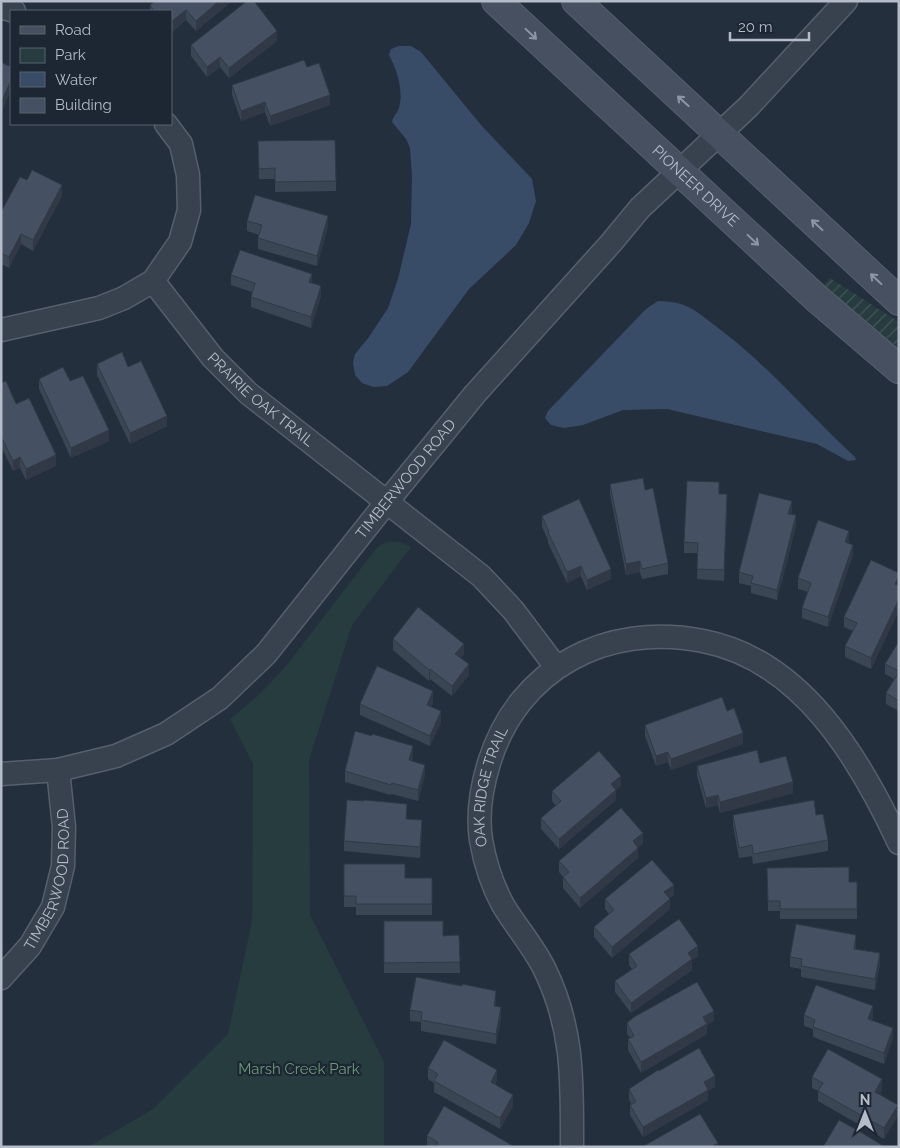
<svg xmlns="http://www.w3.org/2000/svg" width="900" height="1148" font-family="Raleway,sans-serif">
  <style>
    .park { fill: #263c3f }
    .garden { fill: url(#garden-furrows) }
    .water { fill: #394c67 }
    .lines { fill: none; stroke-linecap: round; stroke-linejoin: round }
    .street-casing { stroke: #565f6c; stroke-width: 25 }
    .secondary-casing { stroke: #565f6c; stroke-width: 30 }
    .street { stroke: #38414e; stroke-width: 22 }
    .secondary { stroke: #465061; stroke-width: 28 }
    .wall { fill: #3b4654 }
    .shaded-wall { fill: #303945 }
    .building { fill: #455162; stroke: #303945 }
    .oneway { stroke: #8e96a5 }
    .labels { text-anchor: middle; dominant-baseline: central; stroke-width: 4.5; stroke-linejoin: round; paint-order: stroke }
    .street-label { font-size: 15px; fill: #b4bcc9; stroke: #1d2633 }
    .park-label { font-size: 15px; fill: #6b9a76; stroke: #1d2633 }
  </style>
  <defs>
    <pattern id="garden-furrows" width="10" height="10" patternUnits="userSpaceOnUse" patternTransform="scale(1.25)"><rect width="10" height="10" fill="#263c3f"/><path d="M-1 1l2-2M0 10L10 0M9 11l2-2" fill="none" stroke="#435659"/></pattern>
  </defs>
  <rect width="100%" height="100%" fill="#242f3e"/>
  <path class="park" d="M388,542h11l12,5 -59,78 -43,135 1,155 74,147v85h-296l65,-38 75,-75 24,-113 1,-157 -23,-45 30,-25 26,-28 89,-116 7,-6z"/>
  <path class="garden" d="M830,278l69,44v27l-75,-64z"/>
  <path class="water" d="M399,46h12l10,6 60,73 51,54 4,22 -7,22 -13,22 -47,44 -61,83 -21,14 -14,1 -11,-4 -7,-8 -2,-13 2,-8 14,-17 19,-29 10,-29 13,-55 1,-48 -2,-28 -4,-9 -14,-17c1,-6 5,-8 7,-14 5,-17 -2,-38 -10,-53l2,-6z
    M658,301c9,0 17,1 26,4 14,6 26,17 38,26 49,37 88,85 133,126l1,3 -8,1 -31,-17 -150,-35 -44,1 -40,15 -19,3 -13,-3 -6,-7 3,-7 98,-102z"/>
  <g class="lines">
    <defs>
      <g id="street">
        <path d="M1,7l13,4"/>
        <path id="s1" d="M153,281l60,77 35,35 233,183 32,34 43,57"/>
        <path d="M1,330l98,-22 25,-10 29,-17 27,-39 9,-32 -1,-35 -7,-31 -15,-20"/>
        <path id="s2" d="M1,774l57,-4 58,-14 50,-22 54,-36 46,-44 120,-151 89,-109 136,-151 29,-35 109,-102 97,-105"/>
        <path id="s3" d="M1,978l29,-32 23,-39 10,-41 1,-39 -6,-57"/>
        <path id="s4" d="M572,1147c0,-65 2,-117 -27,-177 -11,-23 -29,-43 -42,-65 -11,-20 -18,-42 -22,-65 -4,-26 0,-51 8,-77 29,-95 118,-141 214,-122 99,19 157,118 196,202"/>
      </g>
      <g id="secondary">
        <path id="s5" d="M496,1l319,296 84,72"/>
        <path d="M576,1l323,300"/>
      </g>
    </defs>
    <use href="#street" class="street-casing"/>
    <use href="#secondary" class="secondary-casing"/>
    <use href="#street" class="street"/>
    <use href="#secondary" class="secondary"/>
  </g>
  <path class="wall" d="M155,1h77l-36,30 -10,-11 -15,13v-22h-21v-6z
    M277,41l-48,37 -9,-11 -13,10 -16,-21v-11z
    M307,67l23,38 -60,21 -5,-14 -24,9 -9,-26v-10z
    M258,152l78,29v10l-61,1v-13h-16z
    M62,196l-29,55 -12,-7 -12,24 -8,-4v-52z
    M247,221l81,5 -11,40 -59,-17v-11l1,-3 -12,-4z
    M231,275l81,8 9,13 -10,32 -60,-21v-10l1,-5 -21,-7z
    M97,364l31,3 39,59 -37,18 -33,-69z
    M39,379l31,2 39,60 -38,17 -32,-69z
    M1,383l15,21 40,62 -30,14 -6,-12 -7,3 -12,-25z
    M610,484l35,6 23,73v11l-26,5 -2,-7 -14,3 -16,-81z
    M719,494l8,11 -3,76 -27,-2 1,-26h-14v-11z
    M792,512l-1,2 5,12 -19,74 -26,-7v-7l-12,-3v-11z
    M542,516l69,63 -24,11 -6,-14 -14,7 -19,-40v-3l-6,-13z
    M849,542l-1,2 5,11 -25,72 -26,-9v-10l6,-16 -10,-3v-11z
    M899,573v37l-28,59 -26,-12v-11l8,-15 -9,-4v-10z
    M393,639l71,15 -4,4 9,17 -17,21 -22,-17 -1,2 -36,-31z
    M899,641v70l-13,-7v-11l8,-14 -9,-5v-10z
    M433,702l-2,5 10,15 -11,24 -70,-31v-11z
    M727,711l16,33 -72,26 -3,-8 -12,4 -11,-30v-11z
    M372,736l41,21 -1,4 13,14 -7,26 -26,-7 -1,1 -46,-13v-11z
    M760,763l33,30 -73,20 -2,-8 -12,3 -9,-32v-10z
    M621,786l-5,4v10l-57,49 -18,-20v-11l15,-12 -4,-5v-10z
    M407,815v4l15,12 -2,27 -76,-7v-10z
    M733,815h83l12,25v11l-75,13 -1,-8 -13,2 -6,-33z
    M643,844l-5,3v11l-58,50 -17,-20v-11l-4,-5v-11z
    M344,864l61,14h27v37h-76v-8h-12z
    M767,868l82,14h8v37h-77v-8h-12z
    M674,895l-5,4 1,10 -58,49 -18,-21v-10l15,-13 -4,-5v-10z
    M384,921l59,15 16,-1 1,38h-76z
    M856,945v4l24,14 -5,27 -74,-13v-8l-11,-2v-10z
    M629,954l69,2 -6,4v10l-61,43 -16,-21v-11l17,-12 -3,-4z
    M496,1002l-1,4 6,12 -5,26 -75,-13v-9l-11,-1v-11z
    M804,1015l69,1 -1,4 21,18 -9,26 -71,-27v-8l-9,-3z
    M714,1021l-7,4v9l-66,39 -13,-23v-11l2,-1 -3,-4v-11z
    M428,1068l69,12 -2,5 18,21 -13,23 -66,-37v-9l-6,-4z
    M659,1071l56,16 -7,4v9l-65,37 -13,-22v-10l1,-1 -2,-5v-10z
    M812,1077l70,13 -2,4 18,21 -14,24 -66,-38v-10l-6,-3z
    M427,1136l88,11h-86l-2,-1z"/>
  <path class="shaded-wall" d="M219,1h13l-36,30v-10z
    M186,10v10l-15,13v-11z
    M277,31v10l-48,37v-10z
    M220,57v10l-13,10v-10z
    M11,80v10l-10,24v-11z
    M330,95v10l-60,21v-10z
    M265,102v10l-24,9v-10z
    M62,185v11l-29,55v-11z
    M328,216v10l-11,40v-10z
    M21,234v10l-12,24v-11z
    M312,274v10l-3,-2z
    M321,286v10l-10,32v-11z
    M167,416v10l-37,18v-11z
    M109,430v11l-38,17v-10z
    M56,455v11l-30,14v-11z
    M20,457v11l-7,3v-10z
    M727,494v11l-3,76v-11z
    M792,501v11l-4,12v-10z
    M796,515v11l-19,74v-10z
    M849,531v11l-4,11v-11z
    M853,545v10l-25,72v-10z
    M640,561v11l-14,3v-11z
    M581,566v10l-14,7v-11z
    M611,569v10l-24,11v-10z
    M899,576v11l-4,-3z
    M899,599v11l-28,59v-11z
    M464,644v10l-9,10v-10z
    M469,664v11l-17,21v-10z
    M430,669v10l-1,2v-11z
    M433,691v11l-6,13v-10z
    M441,711v11l-11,24v-10z
    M743,733v11l-72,26v-11z
    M413,746v11l-4,14v-11z
    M668,752v10l-12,4v-10z
    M425,765v10l-7,26v-11z
    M621,776v10l-5,4v10l-57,49v-10l52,-55z
    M793,782v11l-73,20v-11z
    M718,795v10l-12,3v-10z
    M422,820v11l-2,27v-11z
    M643,833v11l-10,8v-11z
    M638,848v10l-58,50v-10z
    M674,885v10l-10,8v-11z
    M670,899v10l-58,49v-11z
    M856,935v10l-2,14v-10z
    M698,946v10l-6,4v10l-61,43v-10l57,-50z
    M880,953v10l-5,27v-11z
    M496,991v11l-2,15v-11z
    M873,1006v10l-5,13v-10z
    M501,1007v11l-5,26v-10z
    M714,1011v10l-7,4v9l-66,39v-11l62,-45z
    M893,1028v10l-9,26v-11z
    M497,1070v10l-6,12v-10z
    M715,1076v11l-7,4v9l-65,37v-10l61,-45z
    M882,1079v11l-7,12v-10z
    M513,1095v11l-13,23v-11z
    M898,1105v10l-14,24v-11z
    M718,1143v4h-7z"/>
  <path class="building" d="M155,1h64l-23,20 -10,-11 -15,12v-11h-17l-4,-6z
    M247,1h7l23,30 -48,37 -9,-11 -13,10 -16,-22z
    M304,60l3,7 12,-4 11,32 -60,21 -5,-14 -24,9 -9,-26z
    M1,62l10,5v13l-10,23z
    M335,140l1,41 -61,1v-14l-16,1 -1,-28z
    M32,170l30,15 -29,55 -12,-6 -12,23 -8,-4v-41l19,-35 7,3z
    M255,195l73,21 -11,40 -59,-18 4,-13 -15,-4z
    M240,250l72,24 -3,8 12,4 -10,31 -60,-20 4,-14 -24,-8z
    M122,352l6,15 13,-6 26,55 -37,17 -33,-69z
    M63,367l7,14 13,-5 26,54 -38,18 -32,-69z
    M6,381l10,23 13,-6 27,57 -30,14 -6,-12 -7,4 -12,-25v-53z
    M643,478l2,12 8,-2 15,75 -26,6 -2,-8 -14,3 -16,-80z
    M687,481l32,1v12h8l-3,76 -27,-1 1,-26 -14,-1z
    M759,493l33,8 -4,13 8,1 -19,75 -26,-7 2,-7 -14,-4z
    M579,499l32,70 -24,11 -6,-14 -14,6 -19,-40h1l-7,-16z
    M818,520l31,11 -4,11 8,3 -25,72 -26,-9 9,-25 -13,-5z
    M871,560l28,13v3l-4,8 4,2v13l-28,59 -26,-12 12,-23 -13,-6z
    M418,607l46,37 -9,10 14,10 -17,22 -22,-17 -1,1 -36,-31z
    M899,641v30l-14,-7z
    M377,666l56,25 -6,14 14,6 -11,25 -70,-32z
    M899,672v29l-13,-8z
    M722,697l5,14 7,-3 9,25 -72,26 -3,-7 -12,4 -11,-31z
    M355,731l17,5v-2l41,12 -4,14 16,5 -7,25 -26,-7 -1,2 -46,-14z
    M757,750l3,13 26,-7 7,26 -73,20 -2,-7 -12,3 -9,-32z
    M599,751l22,25 -10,8 5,6 -57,49 -18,-21 20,-17 -9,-10z
    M347,800l17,1v-1l43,4 -1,15 16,1 -2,27 -76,-6z
    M814,800l2,15 7,-1 5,26 -75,14 -1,-9 -13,3 -6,-33z
    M621,808l22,25 -10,8 5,7 -58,50 -17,-21 6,-5 -10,-11z
    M652,860l22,25 -10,7 6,7 -58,48 -18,-20 20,-17 -9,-11z
    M344,864h61v14h27v26h-76v-8h-12z
    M849,867v15h8v27h-77v-8h-12l-1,-33z
    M679,919l19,27 -10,7 4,6 -61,44 -16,-22 22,-15 -8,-12z
    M384,921h59v15l16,-1 1,27 -76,1z
    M796,924l60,11 -2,14 26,4 -5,26 -74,-13 1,-7 -12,-2z
    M416,977l46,9v-2l34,7 -2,15 7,1 -5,27 -75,-14 1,-8 -12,-2z
    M697,982l17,29 -11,6 4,7 -66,38 -13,-23 6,-3 -7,-13 7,-6z
    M816,985l57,21 -5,13 25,9 -9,25 -71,-26 2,-7 -11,-5z
    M444,1040l53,30 -6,12 22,13 -13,23 -66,-37 4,-7 -10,-6z
    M699,1048l16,28 -11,6 4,8 -65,37 -13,-22 6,-3 -7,-13 29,-19 1,1z
    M828,1049l54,30 -7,13 23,13 -14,23 -66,-37 5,-8 -11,-6z
    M444,1106l71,41h-79l2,-5 -11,-6z
    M700,1114l18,29 -7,4h-69z
    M839,1120l23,13 23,14h-62z"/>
  <defs><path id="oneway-shaft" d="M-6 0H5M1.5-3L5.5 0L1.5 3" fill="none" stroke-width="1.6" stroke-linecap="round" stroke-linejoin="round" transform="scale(1.25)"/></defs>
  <g class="oneway">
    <use href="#oneway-shaft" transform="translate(531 34) rotate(43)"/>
    <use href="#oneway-shaft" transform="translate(683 101) rotate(-138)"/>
    <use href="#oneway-shaft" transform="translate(817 225) rotate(-137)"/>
    <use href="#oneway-shaft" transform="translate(753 240) rotate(43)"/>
    <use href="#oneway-shaft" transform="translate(876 279) rotate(-137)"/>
  </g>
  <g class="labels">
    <g class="street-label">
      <text stroke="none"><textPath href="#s5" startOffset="272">PIONEER DRIVE</textPath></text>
      <text stroke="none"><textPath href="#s1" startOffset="161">PRAIRIE OAK TRAIL</textPath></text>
      <text stroke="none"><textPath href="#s2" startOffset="524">TIMBERWOOD ROAD</textPath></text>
      <text stroke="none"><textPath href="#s4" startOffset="382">OAK RIDGE TRAIL</textPath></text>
      <text stroke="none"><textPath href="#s3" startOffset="114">TIMBERWOOD ROAD</textPath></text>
    </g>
    <g class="park-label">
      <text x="299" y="1069">Marsh Creek Park</text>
    </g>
  </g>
  <rect width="900" height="1148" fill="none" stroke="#b4bcc9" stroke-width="5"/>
  <rect x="10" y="10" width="162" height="115" fill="#1d2633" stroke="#59626f"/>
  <rect x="20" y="26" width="25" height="8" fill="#465061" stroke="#59626f"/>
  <text x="55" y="35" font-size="15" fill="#b4bcc9">Road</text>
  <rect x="20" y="48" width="25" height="15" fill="#263c3f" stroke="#59626f"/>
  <text x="55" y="60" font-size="15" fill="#b4bcc9">Park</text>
  <rect x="20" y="72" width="25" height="15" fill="#394c67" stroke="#59626f"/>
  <text x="55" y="85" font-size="15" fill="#b4bcc9">Water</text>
  <rect x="20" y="98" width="25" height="15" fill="#455162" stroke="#59626f"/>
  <text x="55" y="110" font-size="15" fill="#b4bcc9">Building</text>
  <g transform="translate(865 1113)" stroke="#1d2633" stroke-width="4" paint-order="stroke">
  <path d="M0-4L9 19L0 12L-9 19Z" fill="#b4bcc9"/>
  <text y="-8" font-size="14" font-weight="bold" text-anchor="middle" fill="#b4bcc9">N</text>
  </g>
  <path d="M730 32v8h79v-8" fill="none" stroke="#b4bcc9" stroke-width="2.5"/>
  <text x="738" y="32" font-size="15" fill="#b4bcc9" stroke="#1d2633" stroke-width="4" paint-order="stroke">20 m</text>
</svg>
